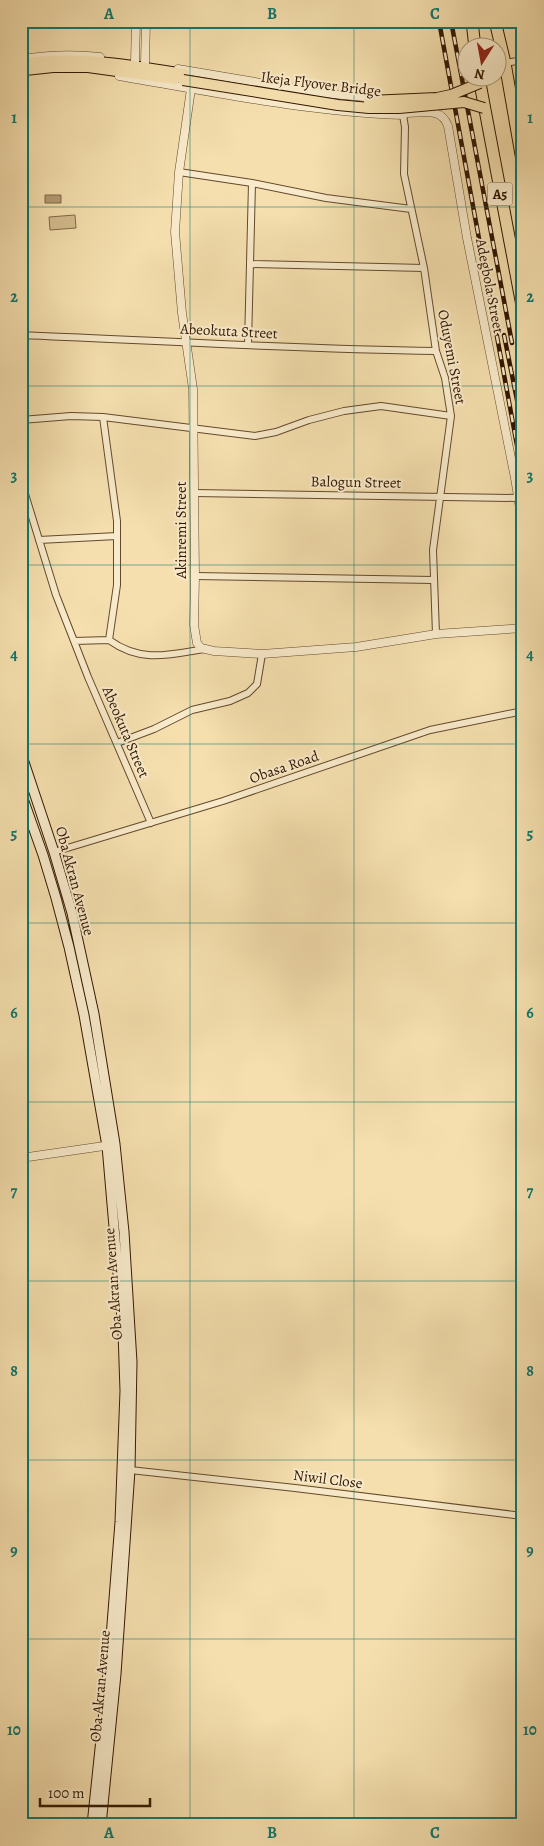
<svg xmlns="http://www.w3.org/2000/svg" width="544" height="1846" font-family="Alegreya,serif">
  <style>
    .grass { fill: #d4bd90; stroke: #836a48 }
    .water { fill: url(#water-ripples); stroke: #7f6645 }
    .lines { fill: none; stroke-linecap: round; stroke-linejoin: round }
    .minor-casing { stroke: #63492c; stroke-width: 8 }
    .tertiary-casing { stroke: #63492c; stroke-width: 9 }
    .secondary-casing { stroke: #321700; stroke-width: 11 }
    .primary-casing { stroke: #321700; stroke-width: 12 }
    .trunk-casing { stroke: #321700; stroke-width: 13 }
    .minor { stroke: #f8eaca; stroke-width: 6 }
    .tertiary { stroke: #f8eaca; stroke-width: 8 }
    .secondary { stroke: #f8eaca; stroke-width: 9 }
    .primary { stroke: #f5dfae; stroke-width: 10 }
    .trunk { stroke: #f5dfae; stroke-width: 11 }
    .rail-casing { stroke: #321700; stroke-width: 4.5 }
    .rail { stroke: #f8eaca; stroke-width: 2.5; stroke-dasharray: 8; stroke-linecap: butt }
    .primary-bridge-casing { stroke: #321700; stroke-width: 12; stroke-linecap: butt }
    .primary-bridge { stroke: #f5dfae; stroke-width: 10 }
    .grid { fill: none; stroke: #0f766e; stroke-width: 1; stroke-opacity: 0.55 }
    .labels { text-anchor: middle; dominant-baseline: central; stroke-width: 4; stroke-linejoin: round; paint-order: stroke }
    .shield { fill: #f8eaca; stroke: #6d563d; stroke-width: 1 }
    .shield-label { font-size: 14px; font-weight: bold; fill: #321700 }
    .street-label { font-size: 15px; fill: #321700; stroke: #f8eaca }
    .neatline { fill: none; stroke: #0f766e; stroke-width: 2 }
    .grid-label { font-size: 16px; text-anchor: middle; font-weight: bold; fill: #0f766e }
  </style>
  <defs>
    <pattern id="water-ripples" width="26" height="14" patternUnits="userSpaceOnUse" patternTransform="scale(1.25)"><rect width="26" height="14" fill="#b39b73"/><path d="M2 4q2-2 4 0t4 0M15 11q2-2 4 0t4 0" fill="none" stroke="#927d5c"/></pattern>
  </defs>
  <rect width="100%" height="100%" fill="#f5dfae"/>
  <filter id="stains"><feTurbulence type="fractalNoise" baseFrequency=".004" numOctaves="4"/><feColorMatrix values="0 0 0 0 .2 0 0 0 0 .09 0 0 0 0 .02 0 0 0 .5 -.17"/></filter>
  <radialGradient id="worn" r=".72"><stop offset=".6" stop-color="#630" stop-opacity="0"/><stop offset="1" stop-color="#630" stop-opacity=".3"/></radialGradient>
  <path class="grass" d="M75,215l1,13 -26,2 -1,-13z"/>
  <path class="water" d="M45,195h16v8h-16z"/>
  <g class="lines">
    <defs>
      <path id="minor" d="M520,21l3,15
        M505,63l18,-3
        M403,115l2,12 -1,47 20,94 12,83 9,27 6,38 -18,134 3,84
        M179,172l73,11 74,15 85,11
        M250,264l174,4
        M21,335c139,6 277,14 415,16
        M248,344l4,-161
        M21,420l50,-4 32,1 152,19 21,-4 33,-12 35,-9 37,-5 70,10
        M21,481l35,114 32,82 63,146
        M194,493l323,5
        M39,540l78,-4
        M195,576l238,4
        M109,640c32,23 59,15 95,9
        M74,641l35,-1 8,-55v-64l-14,-104
        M117,743l37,-14 38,-19 38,-9 18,-8 9,-9 5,-30
        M54,852l169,-51 207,-71 93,-19
        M130,1470l165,18 228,28"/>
      <path id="tertiary" d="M22,59c26,-4 52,-5 78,-2
        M135,62l1,-41
        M145,63l1,-42
        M178,69l143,24 54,5
        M119,76c94,16 189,36 284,39l4,-2c18,0 34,-6 41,13l19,112 48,240 8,49
        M191,89l-12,83 -4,60 7,81 11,76 2,187 -1,49 3,18 4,5 13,3 48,3 94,-7 80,-13 87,-6
        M21,1158l90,-13"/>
      <path id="secondary" d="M21,753l33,99 18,61 22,101 21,130 9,88 8,130 -2,108 -14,204 -15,151
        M21,793l22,62 13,43 13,49 15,68 23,131 16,185 2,60 -5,131 -11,141 -17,162"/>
      <path id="primary" d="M21,64c55,-9 109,1 163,10
        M25,70l28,-3h35l87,12"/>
      <path id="trunk" d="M472,21l3,27
        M495,21l10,42 18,103
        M479,78l44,233"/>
    </defs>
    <use href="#minor" class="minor-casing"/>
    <use href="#tertiary" class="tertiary-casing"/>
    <use href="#secondary" class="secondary-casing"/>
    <use href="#primary" class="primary-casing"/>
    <use href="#trunk" class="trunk-casing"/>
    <use href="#minor" class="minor"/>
    <use href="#tertiary" class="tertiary"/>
    <use href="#secondary" class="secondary"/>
    <use href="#primary" class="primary"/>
    <use href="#trunk" class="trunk"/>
    <defs>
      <path id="rail" d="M439,21l84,457
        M451,21l61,322
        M504,335l19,95"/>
    </defs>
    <use href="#rail" class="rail-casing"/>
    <use href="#rail" class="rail"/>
    <defs>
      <path id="primary-bridge" d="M183,80l155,25 31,3h30l65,-6 20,6
        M369,101l68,-3 14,-3 29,-12"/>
    </defs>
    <use href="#primary-bridge" class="primary-bridge-casing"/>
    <use href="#primary-bridge" class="primary-bridge"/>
  </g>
  <path class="grid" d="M190,21v1804M354,21v1804M21,207h502M21,386h502M21,565h502M21,744h502M21,923h502M21,1102h502M21,1281h502M21,1460h502M21,1639h502"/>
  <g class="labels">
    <rect class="shield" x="487.5" y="182.5" width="25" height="23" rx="4"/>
    <g class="shield-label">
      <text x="500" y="194">A5</text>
    </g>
    <g class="street-label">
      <text transform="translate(321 84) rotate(7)">Ikeja Flyover Bridge</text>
      <text transform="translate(490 286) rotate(79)">Adegbola Street</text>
      <text transform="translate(229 331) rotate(3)">Abeokuta Street</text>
      <text transform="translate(452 357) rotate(79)">Oduyemi Street</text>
      <text transform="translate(356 482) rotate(1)">Balogun Street</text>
      <text transform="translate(181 530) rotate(-90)">Akinremi Street</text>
      <text transform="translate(126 732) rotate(67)">Abeokuta Street</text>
      <text transform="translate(284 767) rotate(-19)">Obasa Road</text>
      <text transform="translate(75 881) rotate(75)">Oba Akran Avenue</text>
      <text transform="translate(113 1284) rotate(-94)">Oba Akran Avenue</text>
      <text transform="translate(328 1479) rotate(7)">Niwil Close</text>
      <text transform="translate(100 1686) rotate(-85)">Oba Akran Avenue</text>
    </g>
  </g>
  <rect width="544" height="1846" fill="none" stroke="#f5dfae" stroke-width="55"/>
  <g transform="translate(482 62) rotate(191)"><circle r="24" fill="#f8eaca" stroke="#a99679"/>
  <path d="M0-4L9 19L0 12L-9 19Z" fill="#8f2418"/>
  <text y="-8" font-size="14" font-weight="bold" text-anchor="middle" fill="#321700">N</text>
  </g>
  <path d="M40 1798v8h110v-8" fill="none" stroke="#321700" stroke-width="2.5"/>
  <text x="48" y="1798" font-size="15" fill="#321700" stroke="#f8eaca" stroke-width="4" paint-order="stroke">100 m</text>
  <rect x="28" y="28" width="488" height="1790" class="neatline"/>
  <g class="grid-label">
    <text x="109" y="19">A</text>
    <text x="272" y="19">B</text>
    <text x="435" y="19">C</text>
    <text x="14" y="123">1</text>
    <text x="530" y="123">1</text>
    <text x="14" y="302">2</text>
    <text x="530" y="302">2</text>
    <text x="14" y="481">3</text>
    <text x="530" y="481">3</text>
    <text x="14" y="660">4</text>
    <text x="530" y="660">4</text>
    <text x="14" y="839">5</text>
    <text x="530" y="839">5</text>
    <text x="14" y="1018">6</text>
    <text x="530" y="1018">6</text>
    <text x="14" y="1197">7</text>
    <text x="530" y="1197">7</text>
    <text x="14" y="1376">8</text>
    <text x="530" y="1376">8</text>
    <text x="14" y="1556">9</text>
    <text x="530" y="1556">9</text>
    <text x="14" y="1735">10</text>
    <text x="530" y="1735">10</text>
    <text x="109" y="1838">A</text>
    <text x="272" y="1838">B</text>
    <text x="435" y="1838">C</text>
  </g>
  <rect width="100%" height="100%" filter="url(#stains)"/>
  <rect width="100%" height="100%" fill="url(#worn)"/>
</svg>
